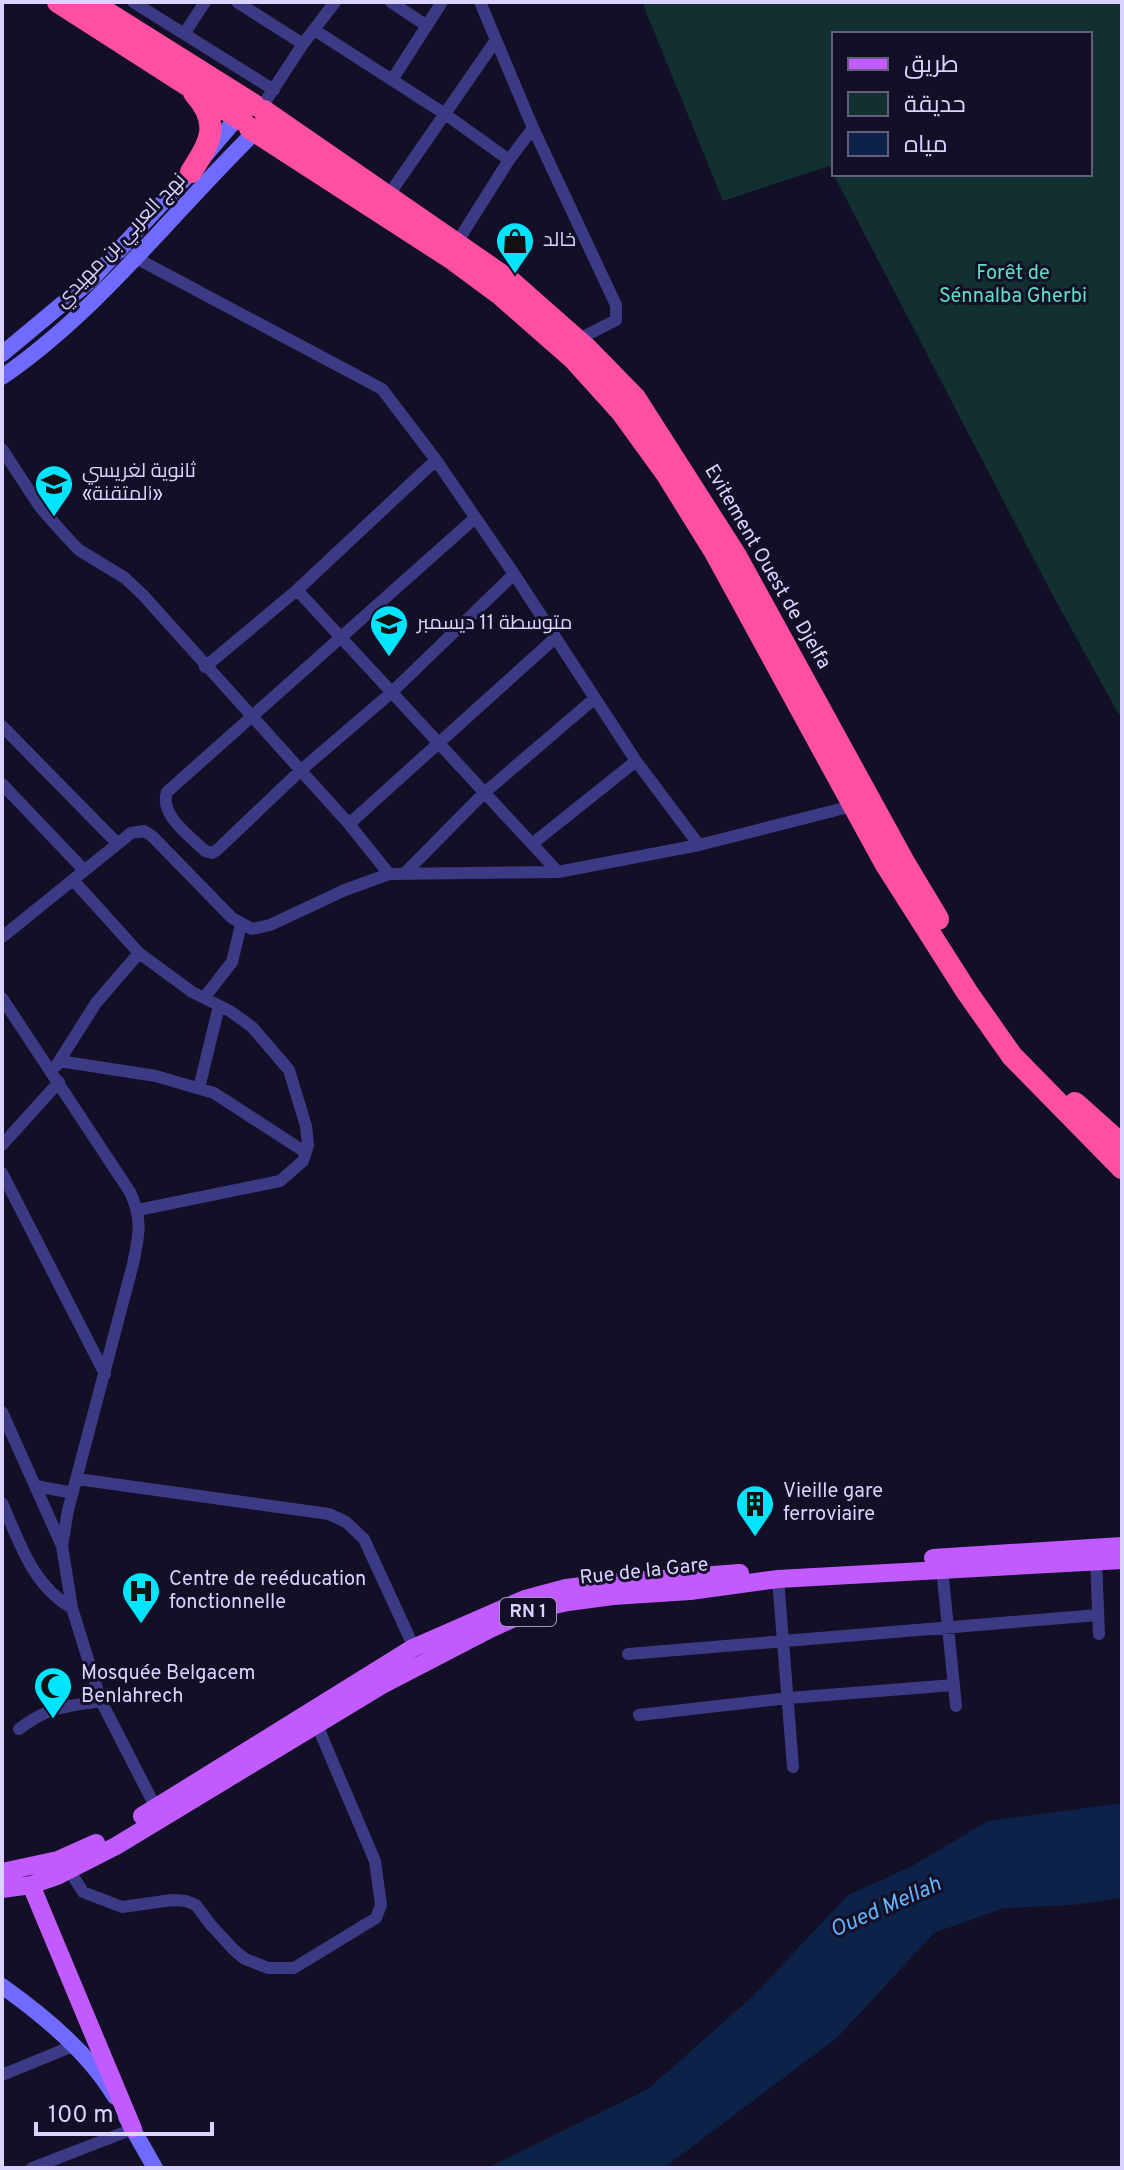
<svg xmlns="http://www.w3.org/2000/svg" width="1124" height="2170" font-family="Overpass,Cairo,sans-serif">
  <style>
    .green { fill: #12302f; fill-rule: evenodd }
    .water { fill: #0c2248 }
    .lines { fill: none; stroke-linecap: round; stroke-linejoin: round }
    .street { stroke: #3d3a85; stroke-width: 12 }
    .secondary { stroke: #6f6bff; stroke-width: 16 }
    .primary { stroke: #c25bff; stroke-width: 18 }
    .highway { stroke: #ff4fa3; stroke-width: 22 }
    .labels { text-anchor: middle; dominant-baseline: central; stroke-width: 6; stroke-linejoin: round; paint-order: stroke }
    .shield { fill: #130f26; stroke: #9e99be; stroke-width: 2 }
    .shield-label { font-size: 18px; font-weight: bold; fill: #d9d4ff }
    .street-label { font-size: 20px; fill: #d9d4ff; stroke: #130f26 }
    .poi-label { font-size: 20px; fill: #d9d4ff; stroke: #130f26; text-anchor: start }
    .park-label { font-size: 20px; fill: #5fe0c0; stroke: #130f26 }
    .water-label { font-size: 22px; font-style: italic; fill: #62b6ff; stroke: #130f26 }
  </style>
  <rect width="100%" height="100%" fill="#130f26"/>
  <path class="green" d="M642,2h480v718l-71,-128 -222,-426 -106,35zM834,34h256v140h-256z"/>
  <path class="water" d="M1122,1803v95l-49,7 -69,3 -70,25 -97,105 -173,130h-177l161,-79 104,-92 96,-102 64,-29 76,-45z"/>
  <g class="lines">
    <path class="street" d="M133,2l141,88
      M237,2l66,42
      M391,2l36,24
      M480,2l16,38
      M316,31l129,83 64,46
      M184,34l21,-32
      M392,80l50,-78
      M261,108l42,-64 32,-42
      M388,196l108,-156 37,88 83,177v15l-39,20
      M456,244l53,-84 24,-32
      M119,249l263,140 54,71 78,114 122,187 63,84
      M2,449l38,58 22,25 17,18 46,28 18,17 206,229 40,50
      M475,518l-308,274c-8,23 23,44 38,59l7,2 5,-3 83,-79 91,-78 123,-119
      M297,590l261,282
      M205,667l92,-77 139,-130
      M2,726l115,117
      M2,784l81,85
      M349,824l205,-185
      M532,844l104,-83
      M404,874l80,-81 110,-94
      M73,880l66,73 53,39 38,19 22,16 37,43 17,56 2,19 -5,16 -23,20 -142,29
      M2,937l129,-104 13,-2 8,5 80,82 20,11 18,-4 75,-35 44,-16 169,-2 141,-27 157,-40
      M2,998l128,194c13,28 9,43 3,72l-65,246 -6,36 10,62 29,93 55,107
      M204,998l28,-36 9,-37
      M59,1061l97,15 58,17 91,59
      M56,1066l40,-63 43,-50
      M199,1088l20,-82
      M2,1145l57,-63
      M2,1173l103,201
      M2,1412l60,134
      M77,1479l252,35 17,8 18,17 53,115
      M36,1486l37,7
      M2,1503c18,40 30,82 70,105
      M1096,1560l3,74
      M942,1569l14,137
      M778,1579l15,188
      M628,1654l470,-39
      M639,1715l150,-17 165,-13
      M19,1729c30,-23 46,-22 82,-28
      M69,1870l14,22 39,15 50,-7 14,1 10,4 14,19 24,26 11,9 23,9h26l82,-50 5,-13 -6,-44 -58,-136
      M2,2075l71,-29
      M32,2168l101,-39"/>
    <path class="secondary" d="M2,354l89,-74 100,-108 52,-61
      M2,377c100,-69 173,-168 259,-251
      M2,1986c41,29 87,67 113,111
      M126,2117l29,51"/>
    <path class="primary" d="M933,1558l189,-12
      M142,1816l271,-168 112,-49 41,-11 42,-5 132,-10
      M2,1872l56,-12 38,-17
      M31,1885l102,244
      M2,1889l29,-4 26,-9 59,-30 266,-161 108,-56 42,-19 36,-8 45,-6 77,-5 88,-12 344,-19"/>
    <path class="highway" d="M58,2l184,118
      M90,2l164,103
      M264,111l246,170 76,67 49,50 101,158 169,308 33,55
      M250,128l201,130 50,37 73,64 47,52 45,62 49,79 170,311 82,129 45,64 110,112
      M191,172c20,-31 30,-49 3,-79
      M1075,1103l47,42"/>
  </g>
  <defs>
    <symbol id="shop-pin" viewBox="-11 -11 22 30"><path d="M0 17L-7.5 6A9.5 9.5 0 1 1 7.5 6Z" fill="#00e5ff" stroke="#130f26"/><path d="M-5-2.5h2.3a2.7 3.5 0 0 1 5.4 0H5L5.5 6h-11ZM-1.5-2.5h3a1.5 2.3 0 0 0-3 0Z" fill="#111"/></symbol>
    <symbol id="school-pin" viewBox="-11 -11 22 30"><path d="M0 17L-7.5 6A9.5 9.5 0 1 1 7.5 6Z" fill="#00e5ff" stroke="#130f26"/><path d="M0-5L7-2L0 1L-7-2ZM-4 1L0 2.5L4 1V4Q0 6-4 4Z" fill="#111"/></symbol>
    <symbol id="building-pin" viewBox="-11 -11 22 30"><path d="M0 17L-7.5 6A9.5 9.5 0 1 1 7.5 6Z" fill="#00e5ff" stroke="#130f26"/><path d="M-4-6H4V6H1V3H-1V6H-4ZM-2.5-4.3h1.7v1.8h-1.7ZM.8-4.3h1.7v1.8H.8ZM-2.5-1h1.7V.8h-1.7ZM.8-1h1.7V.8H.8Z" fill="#111"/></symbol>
    <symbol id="hospital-pin" viewBox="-11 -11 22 30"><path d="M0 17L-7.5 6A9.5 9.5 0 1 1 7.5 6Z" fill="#00e5ff" stroke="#130f26"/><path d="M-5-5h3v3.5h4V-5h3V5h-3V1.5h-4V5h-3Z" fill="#111"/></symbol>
    <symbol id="mosque-pin" viewBox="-11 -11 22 30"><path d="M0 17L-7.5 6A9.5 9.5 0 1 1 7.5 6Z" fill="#00e5ff" stroke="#130f26"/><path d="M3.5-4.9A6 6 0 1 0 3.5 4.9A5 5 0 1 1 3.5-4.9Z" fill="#111"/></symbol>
  </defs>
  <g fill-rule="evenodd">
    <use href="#shop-pin" x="493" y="219" width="44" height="60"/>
    <use href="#school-pin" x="32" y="462" width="44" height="60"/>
    <use href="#school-pin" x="367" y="602" width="44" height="60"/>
    <use href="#building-pin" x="733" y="1482" width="44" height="60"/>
    <use href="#hospital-pin" x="119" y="1569" width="44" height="60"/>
    <use href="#mosque-pin" x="31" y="1664" width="44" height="60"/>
  </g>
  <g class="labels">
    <rect class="shield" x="500" y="1598" width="56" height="28" rx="6"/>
    <g class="shield-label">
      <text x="528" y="1612">RN 1</text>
    </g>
    <g class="street-label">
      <text transform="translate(121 241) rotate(-46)">نهج العربي بن مهيدي</text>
      <text transform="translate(767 567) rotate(60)">Evitement Ouest de Djelfa</text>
      <text transform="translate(644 1572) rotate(-6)">Rue de la Gare</text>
    </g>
    <g class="poi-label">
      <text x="543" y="241">خالد</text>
      <text x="82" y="472">ثانوية لغريسي<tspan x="82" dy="23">«المتقنة»</tspan></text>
      <text x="417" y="624">متوسطة 11 ديسمبر</text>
      <text x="783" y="1492">Vieille gare<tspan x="783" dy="23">ferroviaire</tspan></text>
      <text x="169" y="1580">Centre de reéducation<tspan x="169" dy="23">fonctionnelle</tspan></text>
      <text x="81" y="1674">Mosquée Belgacem<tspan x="81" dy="23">Benlahrech</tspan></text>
    </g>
    <g class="park-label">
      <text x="1013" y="274">Forêt de<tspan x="1013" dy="23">Sénnalba Gherbi</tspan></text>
    </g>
    <g class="water-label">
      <text transform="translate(886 1908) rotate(-24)">Oued Mellah</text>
    </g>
  </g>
  <rect width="1124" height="2170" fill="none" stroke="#d9d4ff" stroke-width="8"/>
  <rect x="832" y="32" width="260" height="144" fill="#130f26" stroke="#625e7d" stroke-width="2"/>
  <rect x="848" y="58" width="40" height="12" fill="#c25bff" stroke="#625e7d" stroke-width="2"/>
  <text x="904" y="72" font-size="24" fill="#d9d4ff">طريق</text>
  <rect x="848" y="92" width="40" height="24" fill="#12302f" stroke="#625e7d" stroke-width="2"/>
  <text x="904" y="112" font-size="24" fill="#d9d4ff">حديقة</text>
  <rect x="848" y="132" width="40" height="24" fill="#0c2248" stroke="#625e7d" stroke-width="2"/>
  <text x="904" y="152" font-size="24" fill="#d9d4ff">مياه</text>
  <path d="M36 2122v12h176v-12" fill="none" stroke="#d9d4ff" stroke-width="4"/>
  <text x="48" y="2122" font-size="24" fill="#d9d4ff" stroke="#130f26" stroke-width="6" paint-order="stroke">100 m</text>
</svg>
